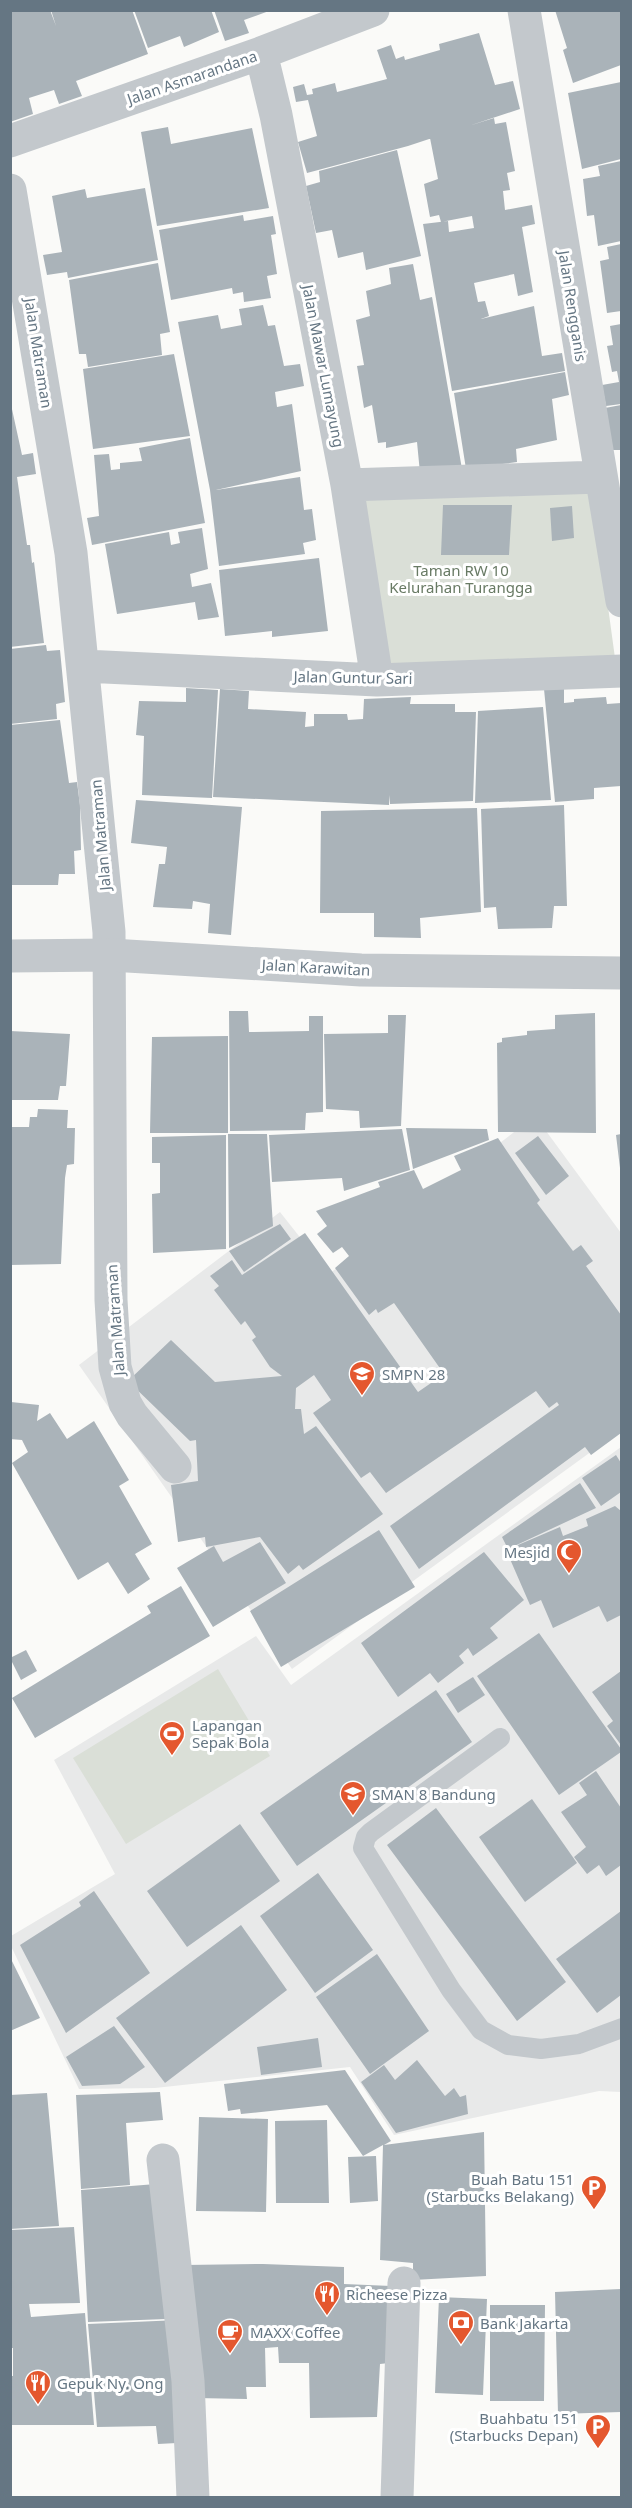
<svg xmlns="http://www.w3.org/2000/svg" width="632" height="2508" font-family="'Noto Sans',sans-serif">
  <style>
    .built { fill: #e8e9e9 }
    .green { fill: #dadfd7 }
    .building { fill: #aab3b9 }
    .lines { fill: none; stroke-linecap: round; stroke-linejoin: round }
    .service { stroke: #c3c8cc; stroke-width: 20 }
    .minor { stroke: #c3c8cc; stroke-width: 33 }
    .tertiary { stroke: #c3c8cc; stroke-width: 33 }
    .labels { text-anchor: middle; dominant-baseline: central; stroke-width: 6; stroke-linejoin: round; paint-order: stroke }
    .street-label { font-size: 15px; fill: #657683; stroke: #fff }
    .park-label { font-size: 15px; fill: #687a64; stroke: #fff }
    .poi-label { font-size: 15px; fill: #657683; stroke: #fff; text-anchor: start }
  </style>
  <rect width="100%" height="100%" fill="#fafaf8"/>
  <path class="built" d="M535,1116l86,117v197l-329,239 -213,-304 201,-153 49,62z
    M621,1447v645l-22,-1 -205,44 -44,-68 -195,21 -76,1 -68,-143v-10l104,-62 -61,-114 202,-124 35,49z"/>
  <path class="green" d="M592,489l23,169 -225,8 -29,-169z
    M218,1669l52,87 -144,88 -53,-86z"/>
  <path class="building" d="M10,10h40l6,16 -5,-16h81l16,44 -72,27 6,15 -23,8 -5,-14 -25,8 4,16 -23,8z
    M134,10h77l8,22 -35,15 -4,-11 -32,12z
    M214,10h55v1l-25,9 5,13 -24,8z
    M555,10h66v55l-48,18 -10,-33 4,-2z
    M479,33l16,52 18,-4 7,28 -112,37 -101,27 -9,-31 19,-6 -9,-36 -12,2 -3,-15 11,-3 3,11 6,-1 -1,-5 23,-6 2,9 50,-13 -10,-29 14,-5 5,14 8,-3 1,4 35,-10 -1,-6z
    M621,82v77l-39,10 -14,-76z
    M494,118l1,6 11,-2 9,49 -8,2 3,17 -7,1 2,19 27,-5 3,19 -13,3 11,65 -15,4 -4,-22 -40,9 4,19 7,-1 4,15 -8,3 53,-13 8,50 20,-3 3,18 -113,20 -29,-167 25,-3 1,11 25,-4 -2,-12 -31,6 -2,-7 -9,2 -6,-33 14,-5 -8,-41z
    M168,127l3,17 81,-16 17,80 -112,18 -16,-94z
    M397,150l24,106 -55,14 -3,-18 -25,6 -6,-28 -16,3 -10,-47 14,-4 -1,-11z
    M621,161v80l-23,5 -4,-31 -7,1 -4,-37 17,-3 -2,-10z
    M145,188l13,72 -90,18 -1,-6 -20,3 -4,-20 19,-3 -10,-56 33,-7 2,9z
    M243,215l1,6 29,-5 3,18 -5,1 6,39 -10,2 4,22 -27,4 -1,-10 -10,2 -1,-6 -61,12 -12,-70z
    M621,244v67l-14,2 -7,-52 9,-2 -2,-12z
    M158,263l12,69 -10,2 2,21 -74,12 -2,-13h-7l-10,-74z
    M413,264l7,36 12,-3 30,172 -42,4 -3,-31 -31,6v-6l-8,1 -6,-38 -8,3 -7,-42 7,-1 -8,-45 14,-4 -4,-25 25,-7 -2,-16z
    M263,305l5,21 7,-1 9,41 16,-2 4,22 -29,6 2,15 15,-3 9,67 -85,19 84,-13 4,33 8,-1 4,31 -13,3 2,11 -86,12 -9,-76 -32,-168 40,-7 3,14 21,-4 -3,-16z
    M621,324v80l-15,2 -4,-21 17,-3 -2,-11 -5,1 -5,-26 6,-1 -3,-19z
    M174,354l16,82 -97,13 -10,-80z
    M565,372l4,23 -17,4 5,41 -41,9 1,13 -51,7 -12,-76z
    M10,400l12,55 11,-2 3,21 -19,3 10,68h3l2,18 2,-1 10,81 -34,4z
    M621,405v45h-10l-6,-42z
    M190,438l15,85 -113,22 -5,-27 12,-2 -5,-61 15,-1 2,16 9,-1v-6l22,-2 -3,-13z
    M443,505h69l-3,50h-68z
    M572,506l2,32 -22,3 -2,-33z
    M202,528l6,41 -18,5 2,13 19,-4 8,34 -21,3 -3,-18 -78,12 -12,-70 64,-12 2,13 9,-2 -2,-11z
    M319,558l9,73 -56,6v-6l-47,5 -6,-66z
    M46,645l1,6 13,-1 5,52 -9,2 1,15 -47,5v-75z
    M186,688l32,2 -6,108 -70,-3 2,-59 -8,-1 3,-34 47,1z
    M564,688v15l10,-1v-3l32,-2 1,7 14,-1v83l-27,2v11l-39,3 -11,-113z
    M220,689l29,2 -1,18 58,3 -1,15 9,-1v-12h33l1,6 15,-1 1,-20 47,-2 -1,7h45v8h21l-3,89 -83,3 -1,-9v10l-176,-8z
    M543,707l8,93 -76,3 3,-92z
    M60,720l9,63 8,-1 3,23 1,45 -7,1 1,23h-16l-1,11h-48v-160z
    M136,800l106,7 -11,128 -23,-2 2,-29 -17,-3 -1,8 -39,-2 6,-43h6l2,-17 -36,-4z
    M564,805l3,101h-13l-2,22 -54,1 -2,-22 -12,1 -3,-99z
    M477,808l4,104 -61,6 1,20 -47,-1v-24h-54l1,-102z
    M229,1011h19l1,21 60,-1v-15h14v96l-17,1 -1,17 -75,1z
    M595,1013l1,120 -98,-1 -1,-89 5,-1v-4l25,-3v-4l28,-2v-14z
    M388,1015h18l-5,111 -41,2 -1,-17 -33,-2 -2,-75 64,-1z
    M10,1031l60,3 -4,52h-6l-2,14h-48z
    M228,1036v97h-78l2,-96z
    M38,1109l30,1 -1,18h8l-1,36 -7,1 -2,13 -4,86 -51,1v-138h19l1,-10h7z
    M406,1128l81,1 2,11 -76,29z
    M402,1129l8,41 -66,21 -2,-13 -70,4 -3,-47z
    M228,1134h39l6,92 -44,22z
    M621,1134v34h-1l-4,-33z
    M226,1135v114l-73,4 -1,-59 8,-1v-30h-8v-26z
    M538,1136l31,40 -23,19 -31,-42z
    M498,1138l42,62 -3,3 36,48 8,-6 12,16 -7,5 35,49v118l-30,22 -6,-8 -166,122 -29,-43 169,-121 -2,-3 -8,6 -13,-17 -150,102 -16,-21 -9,6 -48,-65 18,-13 -17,-25 -18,13 -1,21h6l3,25 12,-8 67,88 -80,56 -4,-5 -11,9 -28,-37 -54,10 -1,-10 -27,5 -7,-57 27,-4 -2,-41 -6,1 -62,-60 43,-41 44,42 67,-6 -12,-9 -18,-27 4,-3 -11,-16 -4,4 -27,-35 5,-4 -9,-10 22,-16 10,15 63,-42 113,159 26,-18 -50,-71 -16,10 -2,-4 -7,6 -34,-47 14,-12 -7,-9 -9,6 -16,-19 10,-8 -11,-15 64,-24 -2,-5 36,-12 9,19 38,-19 -7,-14z
    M280,1224l11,15 -47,33 -15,-21z
    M11,1402l28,3 -2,16 13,-8 17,26 27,-18 35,59 -10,6 33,58 -17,10 15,25 -22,15 -20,-32 -30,18 -66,-117 16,-11 -6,-12 -12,-1z
    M616,1455l5,8v29l-20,14 -19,-28z
    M580,1483l16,25 -88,41 -6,-12z
    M615,1506l6,5v104l-14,7 -8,-16 -46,22 -12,-28 -11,5 -24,-55 54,-23 3,9 25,-10 -2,-7z
    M379,1530l36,57 -134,80 -31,-56z
    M260,1542l26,41 -73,44 -36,-59 37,-22 9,16z
    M484,1552l40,48 -34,28 8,10 -25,18 -5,-8 -9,8 5,7 -26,20 -8,-10 -32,24 -37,-54z
    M181,1586l29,50 -175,102 -23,-40 139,-85 -4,-7z
    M539,1633l82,116v3l-62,43 -82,-119z
    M26,1650l11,21 -16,9 -11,-22z
    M621,1671v74l-14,-19 6,-5 -21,-29z
    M473,1677l12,18 -27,18 -12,-19z
    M436,1690l36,52 -175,124 -37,-53z
    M596,1771l25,37v57l-15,11 -7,-11 -12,9 -13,-17 12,-10 -25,-35 26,-17 -8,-12z
    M532,1799l45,64 -52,39 -46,-65z
    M436,1808l130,174 -49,39 -130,-176z
    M240,1824l40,57 -93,66 -40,-56z
    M318,1873l55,77 -58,43 -55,-77z
    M94,1891l56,82 -84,60 -46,-88 61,-39 -2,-4z
    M621,1911v84l-24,18 -41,-54z
    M241,1925l46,65 -122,93 -49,-65z
    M377,1954l52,77 -59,43 -54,-77z
    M10,1957l30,61 -30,13z
    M114,2026l31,41 -25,17 -38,2 -16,-29z
    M318,2038l4,29 -61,8 -4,-28z
    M417,2060l28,36 9,-8 6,9 6,-2 2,19 -72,19 -35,-51 23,-17 11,15z
    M345,2070l46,71 -7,4 100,-13 2,144 -73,4v-17l-33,-3 3,-115 -20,11 -36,-51 -86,9 -1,-5 -12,2 -4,-27z
    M160,2092l3,28 -37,3 4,62 -49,4 -5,-94z
    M47,2093l12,133 -49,3v-134z
    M199,2117l69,2 -2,93 -70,-1z
    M327,2120l2,83h-53l-1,-82z
    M376,2156l2,45 -28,2 -2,-46z
    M156,2184l10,135 -78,3 -7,-132z
    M74,2227l6,76 -51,1 2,13 54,-4 9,112h-84v-49h3v-28h-3v-118z
    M263,2264l81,3v17l47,2 -2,77 -9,1 -3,53 -67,1 -1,-55h-30l-1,-16 -13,1 1,39h-20l1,12 -51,-1 -11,-133z
    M621,2289v123l-63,2 -3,-122z
    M439,2297l48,2 -4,96 -48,-2z
    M490,2305h55l-1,96h-54z
    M179,2320l-2,123 -19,1 -2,-18 -59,1 -9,-103z"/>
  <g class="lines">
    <path class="service" d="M500,1738l-129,94 -5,5 -3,11 88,142 30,40 27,15 33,4 38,-5 43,-16"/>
    <path class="minor" d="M524,10l98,591
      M261,53l15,62 71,370 30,195
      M10,141l251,-88 112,-43
      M10,190l61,363 38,379 2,368 4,67 10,36 7,12 43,52
      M347,485l254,-8
      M84,666l293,14 245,-9
      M163,2160l25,221 5,117
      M397,2498l7,-215"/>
    <path class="tertiary" d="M10,956l101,-1 250,15 261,3"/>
  </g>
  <defs>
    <symbol id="school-pin" viewBox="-11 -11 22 30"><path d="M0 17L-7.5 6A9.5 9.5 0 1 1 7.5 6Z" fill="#e4572e" stroke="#fff"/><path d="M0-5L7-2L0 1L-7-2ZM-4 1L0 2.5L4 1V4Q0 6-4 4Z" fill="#fff"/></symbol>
    <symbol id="mosque-pin" viewBox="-11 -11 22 30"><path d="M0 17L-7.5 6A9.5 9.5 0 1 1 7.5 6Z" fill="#e4572e" stroke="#fff"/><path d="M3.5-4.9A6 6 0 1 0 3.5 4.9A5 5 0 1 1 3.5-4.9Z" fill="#fff"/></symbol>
    <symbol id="stadium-pin" viewBox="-11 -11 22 30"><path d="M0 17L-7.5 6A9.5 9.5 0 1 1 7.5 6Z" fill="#e4572e" stroke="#fff"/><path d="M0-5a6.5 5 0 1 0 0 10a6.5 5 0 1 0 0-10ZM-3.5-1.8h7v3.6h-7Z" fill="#fff"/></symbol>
    <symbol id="parking-pin" viewBox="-11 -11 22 30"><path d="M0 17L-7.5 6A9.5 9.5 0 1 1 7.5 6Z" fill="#e4572e" stroke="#fff"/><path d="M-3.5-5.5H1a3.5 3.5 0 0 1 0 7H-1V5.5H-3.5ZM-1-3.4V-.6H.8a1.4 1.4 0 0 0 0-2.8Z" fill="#fff"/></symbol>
    <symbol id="restaurant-pin" viewBox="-11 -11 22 30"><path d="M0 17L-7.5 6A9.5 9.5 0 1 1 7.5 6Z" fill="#e4572e" stroke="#fff"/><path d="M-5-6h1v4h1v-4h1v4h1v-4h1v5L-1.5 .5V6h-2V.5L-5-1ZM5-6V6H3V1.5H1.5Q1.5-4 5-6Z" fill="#fff"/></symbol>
    <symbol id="bank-pin" viewBox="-11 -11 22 30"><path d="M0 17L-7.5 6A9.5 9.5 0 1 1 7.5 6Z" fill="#e4572e" stroke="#fff"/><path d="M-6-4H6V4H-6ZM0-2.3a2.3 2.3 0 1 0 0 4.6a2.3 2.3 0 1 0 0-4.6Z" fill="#fff"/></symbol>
    <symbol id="cafe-pin" viewBox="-11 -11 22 30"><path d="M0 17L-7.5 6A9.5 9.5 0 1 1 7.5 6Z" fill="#e4572e" stroke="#fff"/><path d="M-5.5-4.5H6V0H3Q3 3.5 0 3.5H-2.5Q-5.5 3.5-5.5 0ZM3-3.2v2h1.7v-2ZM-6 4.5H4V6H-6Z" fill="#fff"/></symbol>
  </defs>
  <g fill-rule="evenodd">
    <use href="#school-pin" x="347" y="1359" width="30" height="40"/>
    <use href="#mosque-pin" x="554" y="1537" width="30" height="40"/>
    <use href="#stadium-pin" x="157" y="1719" width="30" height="40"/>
    <use href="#school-pin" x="338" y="1779" width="30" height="40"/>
    <use href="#parking-pin" x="579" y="2173" width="30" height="40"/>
    <use href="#restaurant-pin" x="312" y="2279" width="30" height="40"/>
    <use href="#bank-pin" x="446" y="2308" width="30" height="40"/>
    <use href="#cafe-pin" x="215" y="2317" width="30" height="40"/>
    <use href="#restaurant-pin" x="23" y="2368" width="30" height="40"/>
    <use href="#parking-pin" x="583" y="2412" width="30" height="40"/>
  </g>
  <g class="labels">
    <g class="street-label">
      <text transform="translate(192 77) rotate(-19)">Jalan Asmarandana</text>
      <text transform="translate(573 306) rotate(81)">Jalan Rengganis</text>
      <text transform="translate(39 353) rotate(81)">Jalan Matraman</text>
      <text transform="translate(324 366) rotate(79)">Jalan Mawar Lumayung</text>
      <text transform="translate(353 677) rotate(1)">Jalan Guntur Sari</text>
      <text transform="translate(100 835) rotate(-95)">Jalan Matraman</text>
      <text transform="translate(316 967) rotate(3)">Jalan Karawitan</text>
      <text transform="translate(115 1320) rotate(-94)">Jalan Matraman</text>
    </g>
    <g class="park-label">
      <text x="461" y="570">Taman RW 10<tspan x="461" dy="17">Kelurahan Turangga</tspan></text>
    </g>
    <g class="poi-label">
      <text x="382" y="1374">SMPN 28</text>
      <text x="550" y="1552" text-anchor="end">Mesjid</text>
      <text x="192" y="1725">Lapangan<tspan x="192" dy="17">Sepak Bola</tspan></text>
      <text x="372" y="1794">SMAN 8 Bandung</text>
      <text x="574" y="2179" text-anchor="end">Buah Batu 151<tspan x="574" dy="17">(Starbucks Belakang)</tspan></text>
      <text x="346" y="2294">Richeese Pizza</text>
      <text x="480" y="2323">Bank Jakarta</text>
      <text x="250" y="2332">MAXX Coffee</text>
      <text x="57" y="2383">Gepuk Ny. Ong</text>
      <text x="578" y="2418" text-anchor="end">Buahbatu 151<tspan x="578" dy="17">(Starbucks Depan)</tspan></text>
    </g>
  </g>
  <rect width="632" height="2508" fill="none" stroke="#657683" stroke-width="24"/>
</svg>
